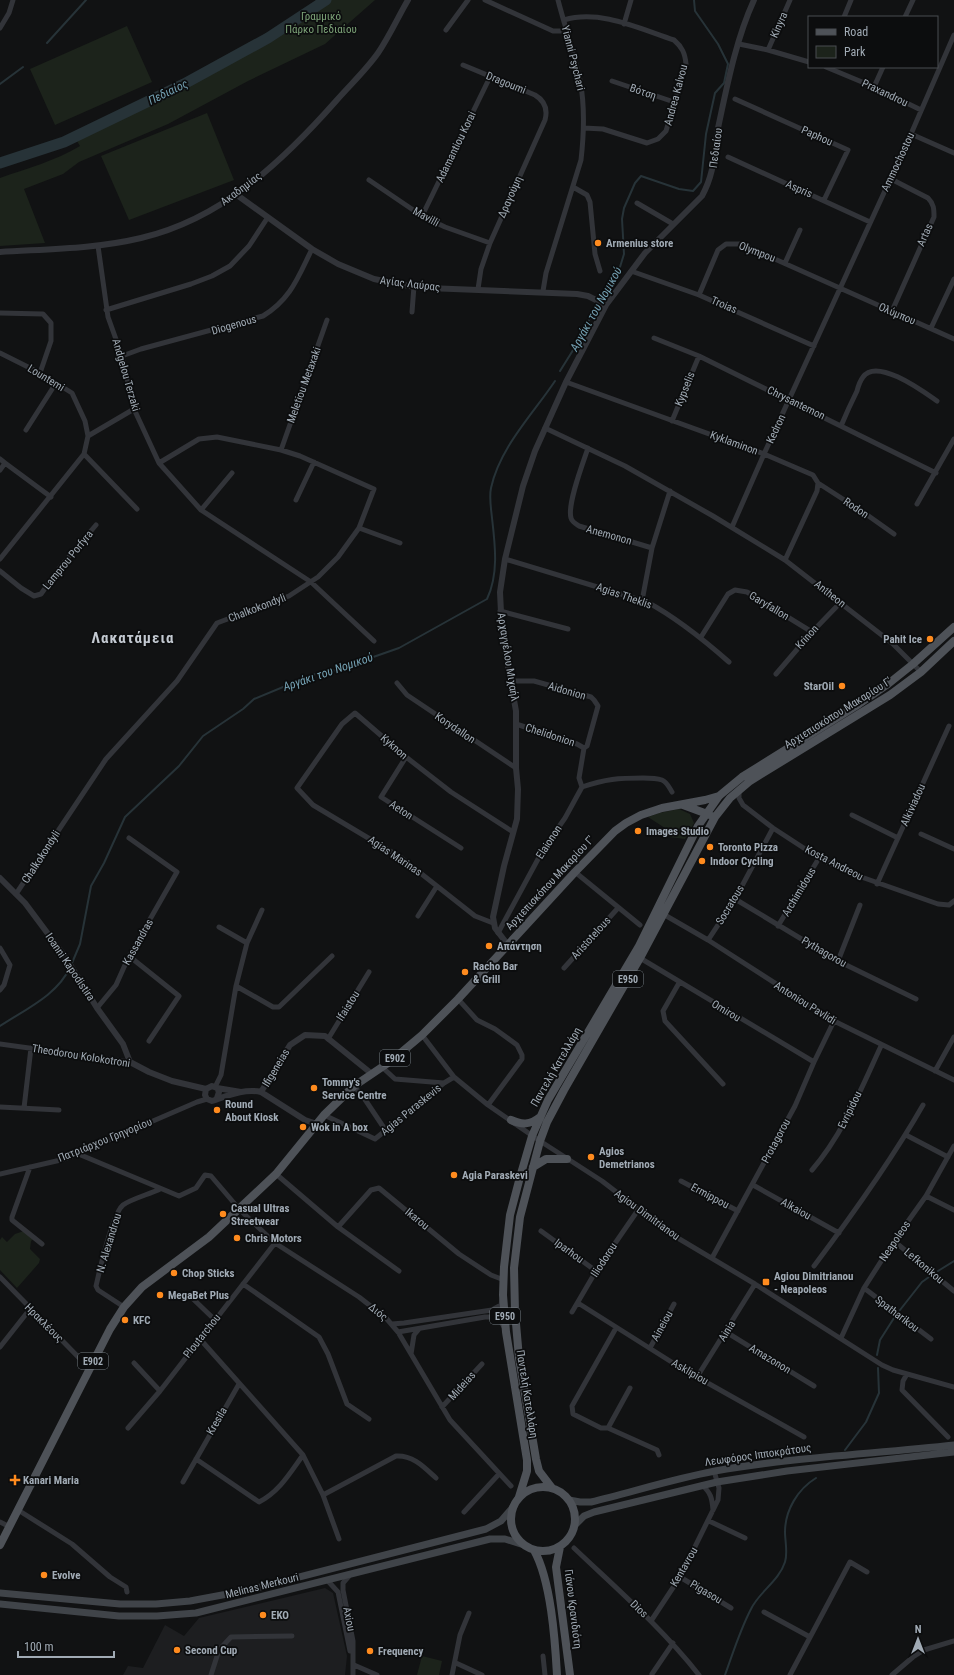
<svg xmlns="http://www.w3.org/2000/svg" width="954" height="1675" font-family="'Roboto Condensed',sans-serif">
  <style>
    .built { fill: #1d1e20 }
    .green { fill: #1c231b }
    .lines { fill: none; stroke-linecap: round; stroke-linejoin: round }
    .stream { stroke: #273338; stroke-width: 2 }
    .river { stroke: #273338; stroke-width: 11 }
    .minor { stroke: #323439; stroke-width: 5 }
    .tertiary { stroke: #323439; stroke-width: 6 }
    .secondary { stroke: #404449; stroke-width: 7 }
    .primary { stroke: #4e5258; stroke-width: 8 }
    .poi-dot { fill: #ff8b1e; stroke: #0c0d0e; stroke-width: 1.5 }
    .labels { text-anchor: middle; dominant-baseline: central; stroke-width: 3.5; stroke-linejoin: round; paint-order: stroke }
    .shield { fill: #0c0d0e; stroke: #747c83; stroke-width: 1 }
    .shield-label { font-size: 10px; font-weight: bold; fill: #a1abb5 }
    .park-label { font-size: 11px; fill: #7ca277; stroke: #0c0d0e }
    .street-label { font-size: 11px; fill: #a1abb5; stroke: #0c0d0e }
    .poi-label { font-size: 11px; font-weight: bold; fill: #a1abb5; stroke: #0c0d0e; text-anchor: start }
    .water-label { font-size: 12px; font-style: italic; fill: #75a2b4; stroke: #0c0d0e }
    .district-label { font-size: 15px; font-weight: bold; letter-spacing: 1px; fill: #c3c9d1; stroke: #0c0d0e }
  </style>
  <rect width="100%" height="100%" fill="#111213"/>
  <path class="built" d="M325,1588l8,5 14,63 -2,19h-222l5,-9 15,2 22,-43 19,11 15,-18z"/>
  <path class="green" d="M316,0h59l-50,44 -77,37 -80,43 -89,38 -16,12 -39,15 21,54 -45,3v-68c28,-10 55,-17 80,-32l-3,-5 130,-65 65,-36z
    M127,26l25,56 -97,43 -25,-56z
    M207,113l27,67 -105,40 -28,-64z
    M679,809l11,5 4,9 -9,16 -16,-2 2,-5 -23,-15 11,-4z
    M24,1231l9,8 -2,2 -1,8 10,10 -1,4 -22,25 -17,-18v-30l2,-3 5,5 8,-8z
    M422,1656l20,5 -3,14h-22z"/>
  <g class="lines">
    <path class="stream" d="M47,43l39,-43
      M0,84l23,-17
      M560,371l15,-24 26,-50 19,-30 4,-13 -2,-35 2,-11 11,-25 6,-7 38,13 14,2 8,-9 5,-48 9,-41 9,-10 4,-19 -10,-20 -23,-33 -1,-11
      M72,963l8,-19 11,-58 13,-23 21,-46 54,-51 24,-30 40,-27 11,-10 58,-24 24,-5 63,-22 88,-49c12,-25 8,-55 5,-81 -1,-10 -3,-21 -1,-30 9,-41 42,-74 64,-107
      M0,1026c24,-16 58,-31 70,-59
      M938,1271l16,-10
      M900,1310l22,-28 7,-5
      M877,1355l3,-15 14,-22
      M845,1450l21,-28 13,-29 -1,-25
      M725,1675c8,-22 15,-45 26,-66 8,-17 28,-28 34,-47 3,-9 0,-21 0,-30 0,-22 13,-43 31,-54"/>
    <path class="river" d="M0,163l64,-21 120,-58 84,-46 58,-38"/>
    <path class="minor" d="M485,0l68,31h13
      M844,17l7,-17
      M905,17l8,-17
      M564,20c36,-11 76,9 110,20 8,7 11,13 12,24l-20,67 -8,8 -11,4 -44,-14 -19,-1
      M624,24l7,-24
      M0,28l9,-15 4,-13
      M446,30l22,-30
      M739,44l29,6 41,12
      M768,50l22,-50
      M463,65l72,30c10,6 13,14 10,25l-55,123 -9,26 -3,20
      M826,67l48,20 47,23
      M612,81l62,21
      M874,87l9,-20
      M735,99l113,51 -24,50
      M911,134l43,19
      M728,157l142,65
      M891,179l37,19c6,6 6,11 6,19l-42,94
      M369,180l53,36 23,11 45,16
      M573,187l14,8 3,7 5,52 5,17
      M637,203l36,21
      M422,216l68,-139
      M98,246l10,71 14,39 12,53 25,54 42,47 110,72 63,59
      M785,263l15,-33
      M631,271l68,24 115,51
      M543,291l3,-18 35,-113c3,-26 4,-54 -1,-80 -6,-27 -15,-53 -22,-80
      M699,295l19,-45 8,-6h15l213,95
      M106,310l85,-26 21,-8 18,-10 19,-20 19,-29
      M412,312l2,-26
      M0,313l43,1 8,9v18l-11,32
      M931,328l23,-49
      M654,338l45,18 237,117
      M0,353l40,20 32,20 13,28 3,15
      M122,356l19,-7 122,-33c28,-17 35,-39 49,-67
      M566,382l198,72 49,21 5,8 -1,8 -32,69
      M672,421l27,-65
      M841,426c5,-12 10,-23 16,-35 1,-4 3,-10 6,-14 14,-20 61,15 74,24
      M545,428l80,38 88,50 72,44 107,83 29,29
      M26,430l30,-47
      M588,448c-5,15 -21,56 -17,70 1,4 5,6 8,8l73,22
      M281,450l46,-130
      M84,454l53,55
      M0,459l5,4 -5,7
      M5,463l46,34
      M818,483l45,29 31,22
      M296,500l18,-38
      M917,504l37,-65
      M201,510l31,-37
      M732,527l32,-73 147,-320 43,-99
      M359,528l41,15
      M0,559l84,-105 4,-18 46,-27
      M505,559l142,43c30,16 57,38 82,60
      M0,571l21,17 13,8 7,-2 20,-28 35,-41
      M642,601l10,-53 18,-57
      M500,611l68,18
      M701,637l27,-43 7,-4 12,2 65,40
      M776,674l36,-42 29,-30
      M511,681h23l57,16 3,3 4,6 -11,40 -3,2
      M397,683l10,12 109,73
      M516,724l61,20 7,4
      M406,757l-25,40 80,51
      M582,787c24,-8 36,-9 61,-9 6,0 13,0 19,2 5,2 7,7 10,12
      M739,790v8l4,7 30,23 46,30 31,15 88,31 11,1 5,-4
      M852,815l46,23
      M921,834l33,15
      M575,872l65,53
      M877,884l72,-158
      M16,894l90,-135 71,-78 40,-58 72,-27 29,-19 20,-20 21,-29 15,-39 -74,-33 -19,-6 -64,-13 -18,2 -40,24
      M735,899l103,62 78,38
      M663,914l45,26 126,81 120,59
      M418,916l19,-30
      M493,923l-18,-7 -75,-59 -87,-52 -16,-17 45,-64 13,-11 51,44 45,35 62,40
      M778,926l41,-68
      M219,927l28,16
      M498,933l46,-85 21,-30 17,-31 -3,-9 5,-30
      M708,940l27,-41 38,-71
      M0,948l10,17 -6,20 -4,5
      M129,956l50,40 -30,45
      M640,958l174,104
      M838,961l22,-56
      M564,968l54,-60
      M679,983l-16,28 2,10 58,63
      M236,986l37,21h6l53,-51
      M458,999l19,21 18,9 22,16 5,10v4l-34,46
      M97,1008l19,-23 13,-29 48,-84 -48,-34
      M422,1035l32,42 34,28 52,36 62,40 69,53 84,50 127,81 11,5 61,17
      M328,1039l41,-67
      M0,1044l130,18
      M382,1067l13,12 49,4
      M935,1071l19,-34
      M354,1086l10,12 22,33
      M215,1087l6,-12 15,-89 11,-43 15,-33
      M0,1107l59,3
      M24,1108l7,-60
      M324,1115l51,24 69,-56 10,-6
      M906,1135l42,22
      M76,1153l103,43 17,-8 9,-13 6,1 29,34 35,33 84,54 27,21 12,14 52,88 61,66
      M30,1167l-18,50v3l30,24
      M812,1170c31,-36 49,-81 69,-124
      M0,1174l65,-15 132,-57 10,-3
      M276,1174l62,53 61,44
      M681,1181l57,30
      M753,1185l86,48
      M926,1196l28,14
      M338,1227l33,-37 8,-2 80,66 32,21 13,5
      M541,1231l55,40
      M894,1241l60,50
      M712,1258l83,-152 19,-44 20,-41
      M814,1266c39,-52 77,-105 109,-161
      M0,1277l89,91
      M243,1284l76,53 9,17 19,50 22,15
      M864,1288l67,51
      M189,1295l26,25
      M578,1303l103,65 123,69
      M124,1307l-26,-17 -2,-4c4,-17 16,-72 27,-81 8,-6 27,-11 37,-16
      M572,1312l24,-41 42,-61
      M392,1324l12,-1 88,-13 9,-5 1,-6
      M616,1328l-44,78 1,8 28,14h7l49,22 2,5
      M398,1332l87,-15h9l6,3 4,7
      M726,1332l88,54
      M841,1338l23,-50 30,-47 32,-45 28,-50
      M200,1339l103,116 20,40 16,44
      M0,1347l30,-38
      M650,1348l24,-44
      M411,1354l3,-19 5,-6
      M134,1363l26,28
      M907,1374l-4,7 -1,9 46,47
      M697,1377l58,-93
      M442,1407l40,-43
      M128,1428l32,-37 115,-148
      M608,1428l22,-40
      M196,1459l63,43c20,-10 31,-29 44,-47
      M183,1482l56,-98
      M702,1485c9,8 10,13 11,25
      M323,1495l73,-39c17,-1 28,11 40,22
      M18,1510l54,34 38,33 16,10 1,5
      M464,1512l35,-38
      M709,1521l36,17
      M0,1522l10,5
      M574,1548c43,41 88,80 125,127
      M349,1576l-6,7v7l10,51v34
      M680,1577l51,31
      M327,1580l11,12 12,59
      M764,1612l46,25
      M651,1621l29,-44 38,-77 1,-12 -5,-17
      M543,1656l2,19
      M456,1663l26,12
      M354,1665l23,10
      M652,1674l21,-31
      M211,1675l8,-25 12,-13 61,-1
      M452,1675l8,-40 9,-22
      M790,1675l60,-113 17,10
      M892,1675l21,-18 11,-7 30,-9"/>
    <path class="tertiary" d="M237,195l75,54 26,15 36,15 35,7 19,2 149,6 11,2 18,9
      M0,252c47,-3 95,-3 141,-14 81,-19 142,-77 195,-137 14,-16 30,-31 42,-48 11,-16 20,-36 30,-53
      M0,878l25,25 41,55 31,50 26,36 7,18 19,10 23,9 34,8
      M508,945l-13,-17 -2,-11 11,-51 13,-47 1,-30 -2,-21v-57l-14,-78 -2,-41 5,-33 18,-73 12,-35 31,-69 40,-77 39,-52 57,-57c13,-24 12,-43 16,-68 9,-42 18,-89 36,-128
      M217,1088l24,4
      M261,1092l29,-47 15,-10 20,1 47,38
      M217,1098l2,-6 -2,-4 -5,-2 -6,3 -1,6 2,4 5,2c15,-5 33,-13 49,-9l44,28 12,4"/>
    <path class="secondary" d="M569,1500l11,2h11c41,-10 82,-23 124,-31 79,-14 159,-17 239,-26
      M575,1525l9,-9 10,-4 123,-30 70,-11 167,-19
      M0,1593l120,11h36l34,-3 59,-11 237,-61 15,-8 13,-15
      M0,1604l119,12h38l39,-3 294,-74h15l19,6"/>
    <path class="primary" d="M683,805l27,10
      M511,1120c11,5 19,5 29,-3
      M533,1167l13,-8h21
      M511 1519a32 32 0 1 1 64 0a32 32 0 1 1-64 0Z
      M552,1488l-13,-17 -3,-12 -17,-101 -4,-46 -1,-44 6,-51 20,-76 7,-19 17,-32 76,-132 75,-141 15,-19 20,-17 140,-86 31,-23 33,-31
      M519,1497l8,-26v-11l-21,-128 -3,-37 1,-28 6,-52 10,-38 12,-41 16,-36 91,-154 59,-120 21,-30 23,-19 117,-73 29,-20 25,-20 41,-37
      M0,1545l110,-216 14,-22 18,-20 67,-50 67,-63 48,-59 30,-29 37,-25 31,-26 36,-36 117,-127 40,-41 11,-8 15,-8 21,-7 43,-8 14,-4
      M560,1547l-4,20 14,108
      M534,1550c17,31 21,89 23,125"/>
  </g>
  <g class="poi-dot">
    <circle cx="598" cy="243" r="4"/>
    <circle cx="930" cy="639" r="4"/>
    <circle cx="842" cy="686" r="4"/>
    <circle cx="638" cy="831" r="4"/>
    <circle cx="710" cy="847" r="4"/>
    <circle cx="702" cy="861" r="4"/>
    <circle cx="489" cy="946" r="4"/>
    <circle cx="465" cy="972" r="4"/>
    <circle cx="314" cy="1088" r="4"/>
    <circle cx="217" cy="1110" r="4"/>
    <circle cx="303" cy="1127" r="4"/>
    <circle cx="591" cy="1157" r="4"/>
    <circle cx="454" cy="1175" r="4"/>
    <circle cx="223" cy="1214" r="4"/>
    <circle cx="237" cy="1238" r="4"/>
    <circle cx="174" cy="1273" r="4"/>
    <rect x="762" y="1278" width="8" height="8" rx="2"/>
    <circle cx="160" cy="1295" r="4"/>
    <circle cx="125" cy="1320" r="4"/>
    <path d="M13 1474h4v4h4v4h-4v4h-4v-4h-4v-4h4z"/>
    <circle cx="44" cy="1575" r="4"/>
    <circle cx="263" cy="1615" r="4"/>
    <circle cx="177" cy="1650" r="4"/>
    <circle cx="370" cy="1651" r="4"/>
  </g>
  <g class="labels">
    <g class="shield">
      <rect x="613" y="971" width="30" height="16" rx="3"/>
      <rect x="380" y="1050" width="30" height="16" rx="3"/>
      <rect x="490" y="1308" width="30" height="16" rx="3"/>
      <rect x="78" y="1353" width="30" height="16" rx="3"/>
    </g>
    <g class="shield-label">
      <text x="628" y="979">E950</text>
      <text x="395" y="1058">E902</text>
      <text x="505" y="1316">E950</text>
      <text x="93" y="1361">E902</text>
    </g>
    <g class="park-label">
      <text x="321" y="16">Γραμμικό<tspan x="321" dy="13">Πάρκο Πεδιαίου</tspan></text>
    </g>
    <g class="street-label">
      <text transform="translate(779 25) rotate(-66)">Kinyra</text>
      <text transform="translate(573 58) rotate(76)">Yianni Psychari</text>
      <text transform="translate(506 83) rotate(22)">Dragoumi</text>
      <text transform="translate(643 92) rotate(19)">Βότση</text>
      <text transform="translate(885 93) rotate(25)">Praxandrou</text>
      <text transform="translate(676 95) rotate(-75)">Andrea Kalvou</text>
      <text transform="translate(817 136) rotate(24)">Paphou</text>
      <text transform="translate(456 147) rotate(-64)">Adamantiou Korai</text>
      <text transform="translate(716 148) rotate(-82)">Πεδιαίου</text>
      <text transform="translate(898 162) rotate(-65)">Ammochostou</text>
      <text transform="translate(241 189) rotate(-37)">Ακαδημίας</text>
      <text transform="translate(799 189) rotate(24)">Aspris</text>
      <text transform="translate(510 197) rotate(-66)">Δραγούμη</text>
      <text transform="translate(426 217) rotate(29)">Mavilli</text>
      <text transform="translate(925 235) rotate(-66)">Artas</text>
      <text transform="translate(757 252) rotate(21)">Olympou</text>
      <text transform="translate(410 284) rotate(7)">Αγίας Λαύρας</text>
      <text transform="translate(724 305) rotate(23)">Troias</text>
      <text transform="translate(897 314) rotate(23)">Ολύμπου</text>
      <text transform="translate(234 325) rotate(-16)">Diogenous</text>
      <text transform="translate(126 375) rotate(74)">Andgelou Terzaki</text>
      <text transform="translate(46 378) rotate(31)">Lountemi</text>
      <text transform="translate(304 385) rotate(-70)">Meletiou Metaxaki</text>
      <text transform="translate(685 389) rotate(-68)">Kypselis</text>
      <text transform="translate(796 403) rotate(26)">Chrysantemon</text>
      <text transform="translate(776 429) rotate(-65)">Kedron</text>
      <text transform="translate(734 443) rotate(20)">Kyklaminon</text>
      <text transform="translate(856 508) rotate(34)">Rodon</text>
      <text transform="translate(609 535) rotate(16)">Anemonon</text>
      <text transform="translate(68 560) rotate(-51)">Lamprou Porfyra</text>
      <text transform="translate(830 594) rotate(38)">Antheon</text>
      <text transform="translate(624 596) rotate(19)">Agias Theklis</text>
      <text transform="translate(769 606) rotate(31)">Garyfallon</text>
      <text transform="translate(257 608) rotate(-21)">Chalkokondyli</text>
      <text transform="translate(807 637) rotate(-48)">Krinon</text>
      <text transform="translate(508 657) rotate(81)">Αρχαγγέλου Μιχαήλ</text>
      <text transform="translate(567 691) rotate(16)">Aidonion</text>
      <text transform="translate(838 713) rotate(-32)">Αρχιεπισκόπου Μακαρίου Γ'</text>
      <text transform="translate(455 728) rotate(34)">Korydallon</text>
      <text transform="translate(550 735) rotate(18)">Chelidonion</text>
      <text transform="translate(394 747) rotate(41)">Kyknon</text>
      <text transform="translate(913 805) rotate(-66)">Alkiviadou</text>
      <text transform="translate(401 810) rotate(33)">Aeton</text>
      <text transform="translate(549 842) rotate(-57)">Elaionon</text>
      <text transform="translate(395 856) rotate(34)">Agias Marinas</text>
      <text transform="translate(41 857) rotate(-57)">Chalkokondyli</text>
      <text transform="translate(834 863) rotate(27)">Kosta Andreou</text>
      <text transform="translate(550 883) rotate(-47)">Αρχιεπισκόπου Μακαρίου Γ'</text>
      <text transform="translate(799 892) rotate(-59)">Archimidous</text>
      <text transform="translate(730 905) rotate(-59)">Socratous</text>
      <text transform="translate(591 938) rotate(-48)">Aristotelous</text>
      <text transform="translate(138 942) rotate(-61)">Kassandras</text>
      <text transform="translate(824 952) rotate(30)">Pythagorou</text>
      <text transform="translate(70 967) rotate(56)">Ioanni Kapodistira</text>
      <text transform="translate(805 1003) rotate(32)">Antoniou Pavlidi</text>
      <text transform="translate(348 1006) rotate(-58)">Ifaistou</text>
      <text transform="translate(726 1011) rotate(31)">Omirou</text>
      <text transform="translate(81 1056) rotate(9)">Theodorou Kolokotroni</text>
      <text transform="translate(556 1067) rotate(-60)">Παντελή Κατελλάρη</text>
      <text transform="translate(276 1068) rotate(-59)">Ifigeneias</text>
      <text transform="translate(411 1110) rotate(-39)">Agias Paraskevis</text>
      <text transform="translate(850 1110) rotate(-64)">Evripidou</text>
      <text transform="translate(105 1140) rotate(-22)">Πατριάρχου Γρηγορίου</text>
      <text transform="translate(776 1141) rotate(-62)">Protagorou</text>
      <text transform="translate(710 1196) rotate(28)">Ermippou</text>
      <text transform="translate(796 1209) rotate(29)">Alkaiou</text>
      <text transform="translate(647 1215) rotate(36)">Agiou Dimitrianou</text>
      <text transform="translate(417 1219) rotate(39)">Ikarou</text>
      <text transform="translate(895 1241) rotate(-56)">Neapoleos</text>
      <text transform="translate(109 1243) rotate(-73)">N. Alexandrou</text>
      <text transform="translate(569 1251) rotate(36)">Iparhou</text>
      <text transform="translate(604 1260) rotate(-57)">Iliodorou</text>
      <text transform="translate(924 1266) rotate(40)">Lefkonikou</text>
      <text transform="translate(378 1312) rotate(40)">Διός</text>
      <text transform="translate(897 1314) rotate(37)">Spatharikou</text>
      <text transform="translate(44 1323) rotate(45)">Ηρακλέους</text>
      <text transform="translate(662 1326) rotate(-61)">Aineiou</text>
      <text transform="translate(727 1331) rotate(-58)">Ainia</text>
      <text transform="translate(202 1336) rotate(-52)">Ploutarchou</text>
      <text transform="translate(770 1359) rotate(31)">Amazonon</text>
      <text transform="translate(690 1372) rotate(30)">Asklipiou</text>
      <text transform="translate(462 1386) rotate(-48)">Mideias</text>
      <text transform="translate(527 1394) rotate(81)">Παντελή Κατελλάρη</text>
      <text transform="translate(217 1421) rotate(-60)">Kresila</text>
      <text transform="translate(758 1455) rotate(-8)">Λεωφόρος Ιπποκράτους</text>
      <text transform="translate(684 1567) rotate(-60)">Kentavrou</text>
      <text transform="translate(262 1586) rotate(-14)">Melinas Merkouri</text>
      <text transform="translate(706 1592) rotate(31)">Pigasou</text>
      <text transform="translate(573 1609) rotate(83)">Γιάνου Κρανιδιότη</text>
      <text transform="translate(639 1609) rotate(44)">Dios</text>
      <text transform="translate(349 1619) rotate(79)">Axiou</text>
    </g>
    <g class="poi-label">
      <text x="606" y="243">Armenius store</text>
      <text x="922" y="639" text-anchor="end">Pahit Ice</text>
      <text x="834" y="686" text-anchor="end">StarOil</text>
      <text x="646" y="831">Images Studio</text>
      <text x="718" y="847">Toronto Pizza</text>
      <text x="710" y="861">Indoor Cycling</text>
      <text x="497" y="946">Απάντηση</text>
      <text x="473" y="966">Racho Bar<tspan x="473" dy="13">&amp; Grill</tspan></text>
      <text x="322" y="1082">Tommy's<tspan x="322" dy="13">Service Centre</tspan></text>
      <text x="225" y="1104">Round<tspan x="225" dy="13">About Kiosk</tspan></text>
      <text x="311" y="1127">Wok in A box</text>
      <text x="599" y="1151">Agios<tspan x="599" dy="13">Demetrianos</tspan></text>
      <text x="462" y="1175">Agia Paraskevi</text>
      <text x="231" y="1208">Casual Ultras<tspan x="231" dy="13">Streetwear</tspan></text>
      <text x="245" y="1238">Chris Motors</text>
      <text x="182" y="1273">Chop Sticks</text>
      <text x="774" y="1276">Agiou Dimitrianou<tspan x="774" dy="13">- Neapoleos</tspan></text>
      <text x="168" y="1295">MegaBet Plus</text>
      <text x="133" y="1320">KFC</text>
      <text x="23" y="1480">Kanari Maria</text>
      <text x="52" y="1575">Evolve</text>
      <text x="271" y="1615">EKO</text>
      <text x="185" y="1650">Second Cup</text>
      <text x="378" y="1651">Frequency</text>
    </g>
    <g class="water-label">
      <text transform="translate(168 92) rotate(-26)">Πεδιαίος</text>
      <text transform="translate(596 309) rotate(-61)">Αργάκι του Νομικού</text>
      <text transform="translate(328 672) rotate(-19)">Αργάκι του Νομικού</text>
    </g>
    <g class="district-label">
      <text x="133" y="638">Λακατάμεια</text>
    </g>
  </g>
  <rect x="808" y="16" width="130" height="52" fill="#0c0d0e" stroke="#484c51"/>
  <rect x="816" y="29" width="20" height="6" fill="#4e5258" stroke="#484c51"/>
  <text x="844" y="36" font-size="12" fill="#a1abb5">Road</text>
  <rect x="816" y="46" width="20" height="12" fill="#1c231b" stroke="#484c51"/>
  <text x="844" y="56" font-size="12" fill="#a1abb5">Park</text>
  <g transform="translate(918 1639)" stroke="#0c0d0e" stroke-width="3" paint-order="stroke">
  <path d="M0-3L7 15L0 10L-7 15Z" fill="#a1abb5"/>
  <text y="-6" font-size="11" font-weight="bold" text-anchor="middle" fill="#a1abb5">N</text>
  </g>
  <path d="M18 1651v6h96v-6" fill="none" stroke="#a1abb5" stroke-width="2"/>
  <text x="24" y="1651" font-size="12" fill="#a1abb5" stroke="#0c0d0e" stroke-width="3" paint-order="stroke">100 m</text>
</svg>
